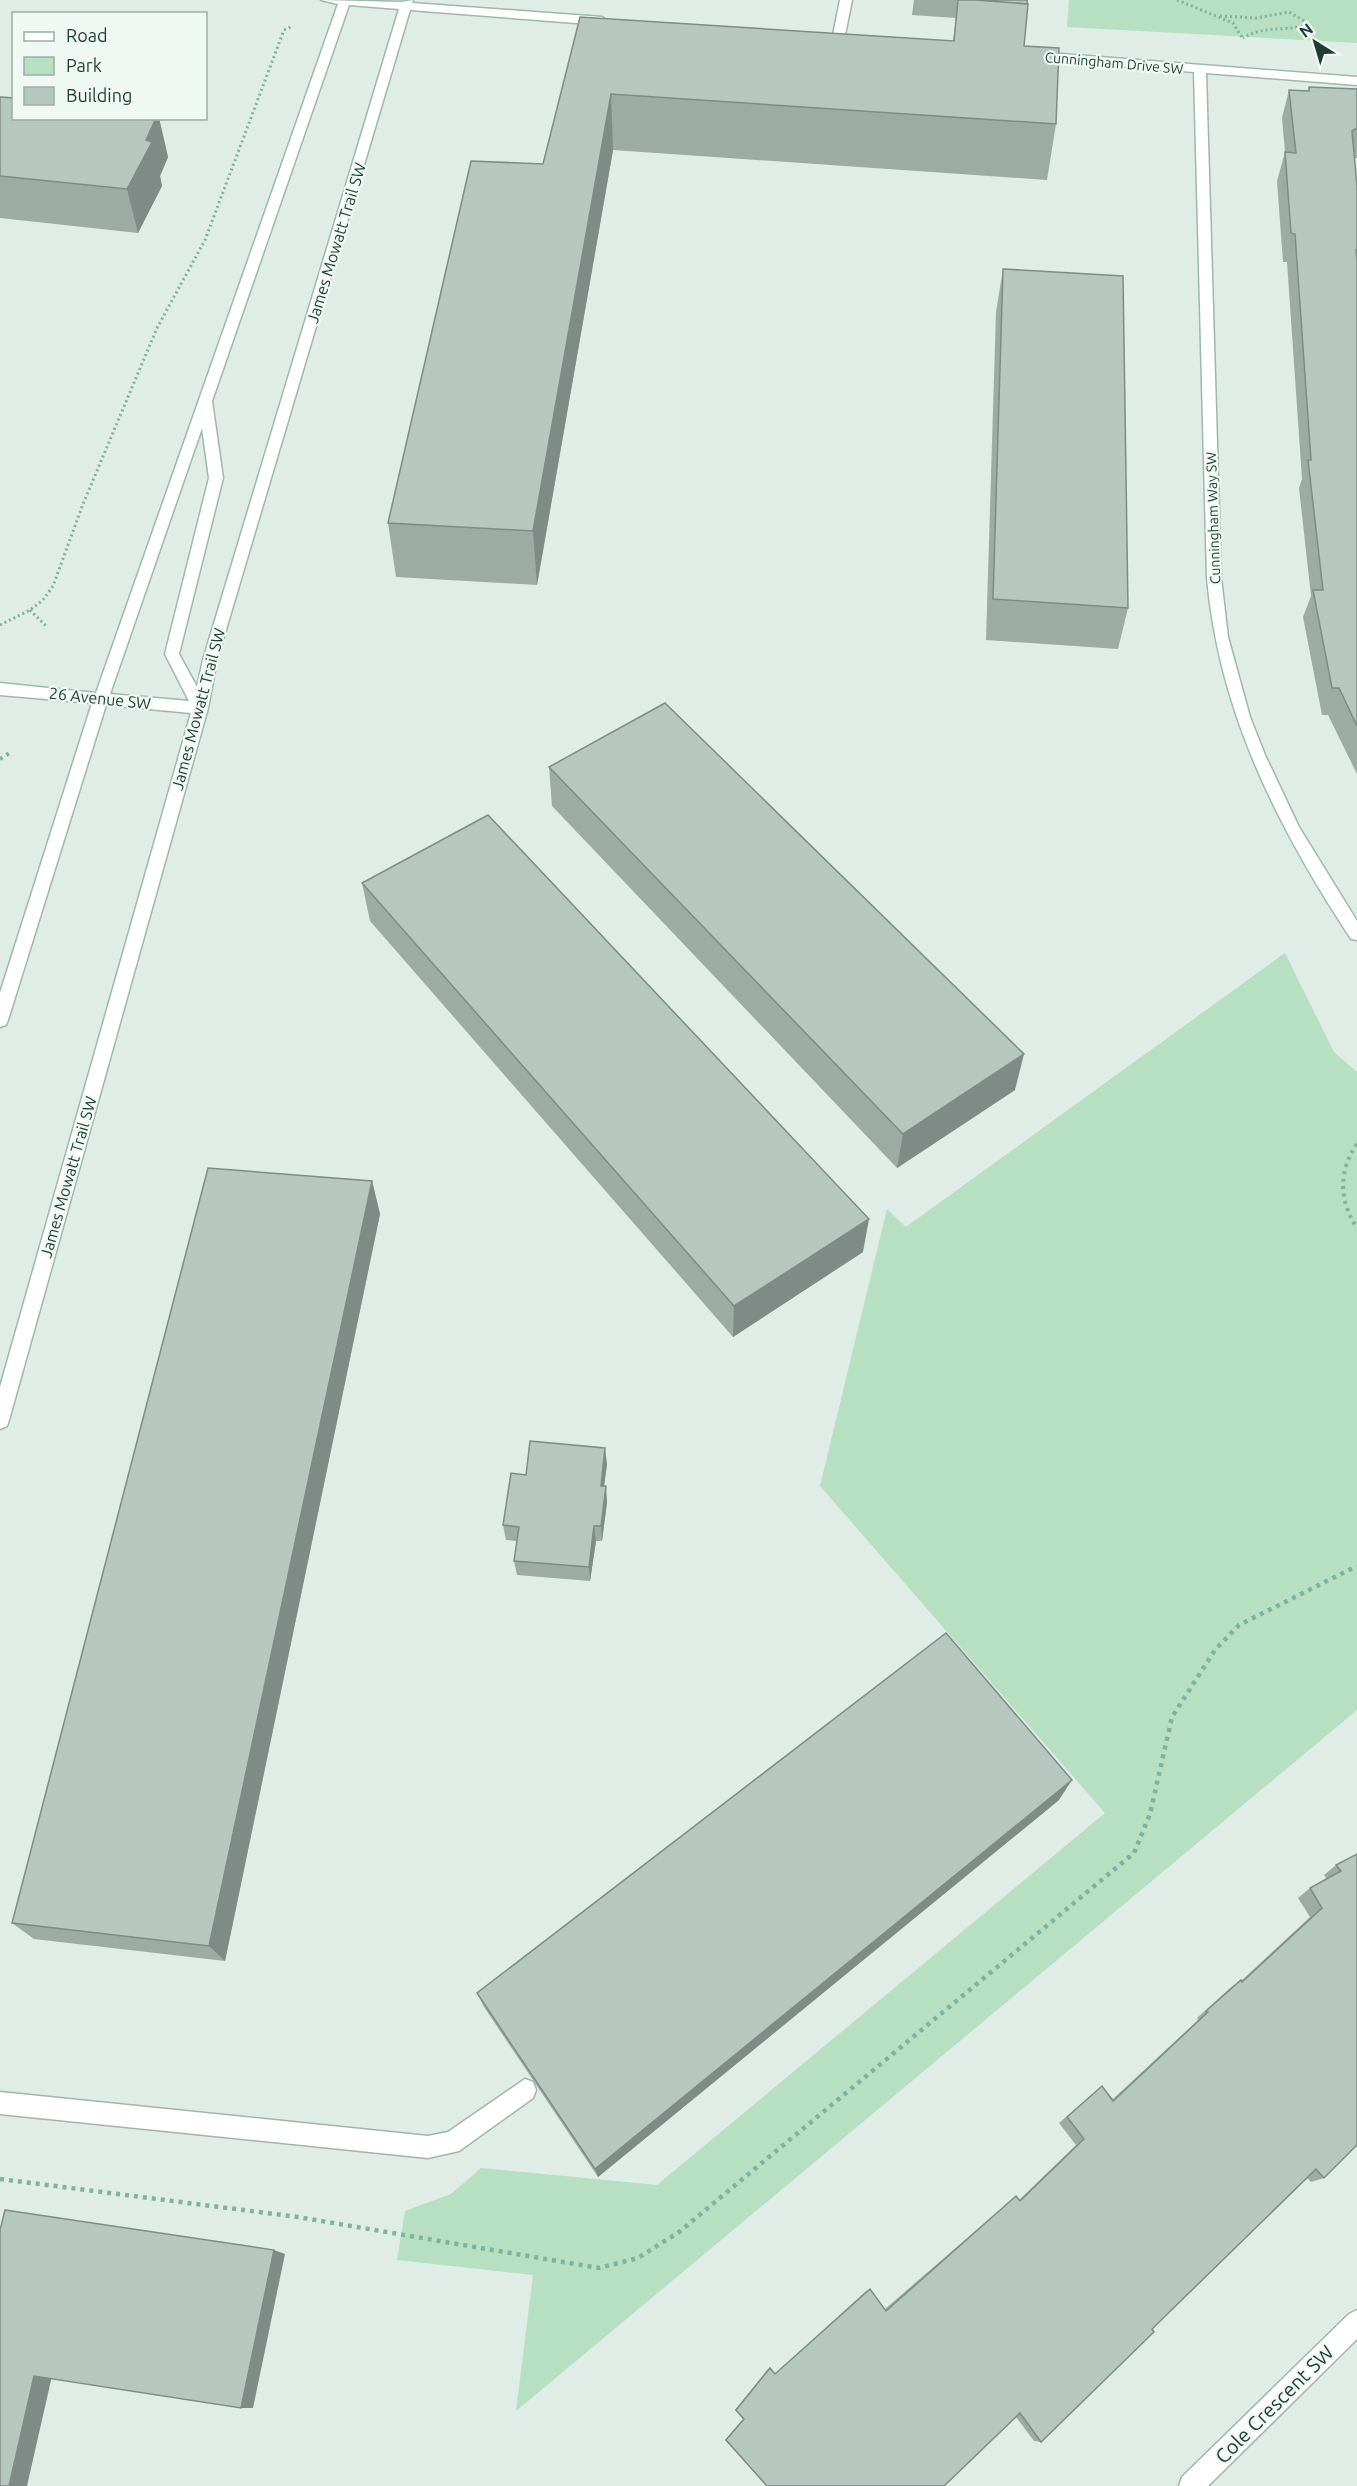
<svg xmlns="http://www.w3.org/2000/svg" width="1357" height="2486" font-family="Ubuntu,sans-serif">
  <style>
    .green { fill: #b7dfc1 }
    .lines { fill: none; stroke-linecap: round; stroke-linejoin: round }
    .lane-casing { stroke: #a2b4ad; stroke-width: 3 }
    .street-casing { stroke: #a2b4ad; stroke-width: 3 }
    .secondary-casing { stroke: #9db8af; stroke-width: 3 }
    .path-far2 { stroke: #7eb2a1; stroke-width: 3; stroke-dasharray: 2 3; stroke-linecap: butt }
    .path-far1 { stroke: #7eb2a1; stroke-width: 4; stroke-dasharray: 3 4.5; stroke-linecap: butt }
    .path { stroke: #7eb2a1; stroke-width: 4.5; stroke-dasharray: 4 5; stroke-linecap: butt }
    .lane { fill: #fff; fill-rule: evenodd }
    .street { fill: #fff; fill-rule: evenodd }
    .secondary { fill: #fff; fill-rule: evenodd }
    .wall { fill: #9caba4 }
    .shaded-wall { fill: #7f8b86 }
    .building { fill: #b5c7bf; stroke: #7f8b86; stroke-width: 1.5 }
    .labels { text-anchor: middle; dominant-baseline: central; stroke-width: 4.5; stroke-linejoin: round; paint-order: stroke }
    .far-street-label { font-size: 14px; fill: #1f3d35; stroke: #f0f8f4 }
    .street-label { font-size: 16px; fill: #1f3d35; stroke: #f0f8f4 }
    .near-street-label { font-size: 20px; fill: #1f3d35; stroke: #f0f8f4 }
  </style>
  <rect width="100%" height="100%" fill="#e0ece6"/>
  <path class="green" d="M1069,0h288v43l-290,-16z
    M1285,953l49,99 23,20v638l-841,701 17,-136 -136,-15 8,-49 46,-17 30,-26 176,17 448,-372 -285,-327 67,-277 19,18z"/>
  <g class="lines">
    <defs>
      <path id="lane" d="M525,2079l8,3 3,8 -3,8 -74,53 -31,7 -428,-44v-22l428,44 20,-4z"/>
      <path id="street" d="M840,0h12l-8,40 -6,4 -6,-4z
        M1357,2310v29l-149,147h-29l3,-9 167,-163z"/>
      <path id="secondary" d="M321,0l80,2 12,-2 -1,3 190,14 6,4 -6,4 -192,-15 -193,650 -9,48 -199,712 -2,6 -7,3v-42l191,-674 -85,-8 -98,315 -2,5 -6,2v-34l92,-290 -92,-8v-12l96,10 242,-689zM349,5l50,4 -196,651 -6,27 -18,-33 44,-176 -11,-77zM202,428l7,50 -44,176 24,47 -79,-7z
        M1036,52l321,25v8l-151,-12 15,505 7,59 22,80 15,38 34,72 58,94v19l-6,-1c-73,-111 -132,-227 -144,-361l-13,-506 -162,-13 -2,-3z"/>
    </defs>
    <use href="#lane" class="lane-casing"/>
    <use href="#street" class="street-casing"/>
    <use href="#secondary" class="secondary-casing"/>
    <path class="path-far2" d="M1177,0l56,23 10,16
      M1220,16l36,2 33,-6 17,10 -3,4c-22,5 -40,0 -60,12
      M30,610l17,17
      M0,625l30,-15 13,-10 10,-14 30,-82 74,-176 48,-88 79,-210 9,-4"/>
    <path class="path-far1" d="M0,759l11,-7
      M1357,1144c-19,27 -18,57 0,84"/>
    <path class="path" d="M0,2179l298,38 301,51 39,-10 41,-26 455,-379 16,-39 22,-97 43,-67 24,-25 118,-59"/>
    <use href="#lane" class="lane"/>
    <use href="#street" class="street"/>
    <use href="#secondary" class="secondary"/>
  </g>
  <path class="wall" d="M914,0h113l-3,46 32,78 -9,56 -434,-30 -76,435 -141,-8 -8,-54 155,-359 37,-147 373,24 3,-23 -44,-3z
    M1309,87l48,2v69h-3l3,29v587l-29,-59h-6l-19,-98 8,-21 -12,-108 3,-9 -15,-217h-4l-6,-81 8,-29 -3,-34 7,-28 19,1z
    M0,97l14,21h145l9,39 -8,19 2,10 -24,47 -138,-15z
    M1003,269l125,339 -10,41 -132,-9 10,-328z
    M549,767l466,323 -118,78 -345,-362z
    M362,883l501,369 -130,85 -363,-416z
    M372,1181l8,33 -155,747 -191,-22 -22,-16z
    M607,1464l-3,22 3,16 -5,39h-6l-6,40 -73,-6 -3,-14 3,-20 -11,-1 -3,-15 23,-50z
    M1059,1800l-461,377 -114,-170 -7,-14z
    M1357,1854l-33,324 -13,4 -4,-4 -155,151 -111,113 -7,-1 -18,-24 -249,69 -42,-46 18,-21 -8,-9 33,-41 2,-1 5,6 91,-83 4,-2 15,20 125,-108 6,-5 3,4 57,-55 -17,-22 43,-37 11,13 85,-79 -1,-2 33,-30 11,-8v1l69,-64 -12,-19 12,-10 17,-9 -3,-4 12,-10z"/>
  <path class="shaded-wall" d="M611,94l2,56 -76,435 -4,-54z
    M156,118h3l9,39 -8,19 2,10 -24,47 -11,-44 19,-49z
    M1024,1054l-9,36 -118,78 6,-34z
    M372,1181l8,33 -155,747 -16,-15z
    M869,1219l-6,33 -130,85 1,-31z
    M605,1448l2,16 -5,37 -1,-15z
    M606,1486l1,16 -5,39 -1,-15z
    M594,1526l2,15 -6,40 -1,-14z
    M1072,1780l-13,20 -461,377 -3,-8z
    M274,2250l11,4 -32,154h-12z
    M34,2376h18l-25,110h-18z"/>
  <path class="building" d="M958,0h18l52,4 -4,42 35,2 -3,76 -445,-30 -78,437 -145,-8 83,-362 72,3 37,-147 374,24z
    M976,0h51v4z
    M1309,87l48,2v40h-2l-3,2 5,56v63h-1l1,9v467l-18,-38h-7l-19,-98h10l-15,-130h3l-16,-226 -4,-1 -6,-81 11,1 -7,-63 20,1z
    M0,97l14,1v20h142l-10,22 6,2 -25,47 -127,-13z
    M1003,269l120,7 5,332 -135,-9z
    M665,703l359,351 -121,80 -354,-367z
    M488,815l381,404 -135,87 -372,-423z
    M208,1168l164,13 -163,765 -197,-23z
    M530,1441l75,7 -4,38h5l-5,40h-7l-5,41 -75,-6 5,-34 -16,-2 8,-52 15,2z
    M946,1633l126,147 -477,389 -118,-176z
    M1357,1854v291l-33,33 -8,-9 -164,160 2,3 -113,110 -21,-29 -76,73h-177l-41,-46 18,-21 -8,-9 34,-42 5,6 95,-85 16,22 130,-115 4,5 64,-62 -17,-22 35,-31 11,15 95,-89 -2,-1 35,-31 1,2 80,-74 -12,-20 31,-17 -5,-6z
    M5,2210l269,40 -33,158 -207,-32 -25,110h-9v-256z"/>
  <g class="labels">
    <g class="far-street-label">
      <text transform="translate(1114 63) rotate(5)">Cunningham Drive SW</text>
      <text transform="translate(1213 518) rotate(-92)">Cunningham Way SW</text>
    </g>
    <g class="street-label">
      <text transform="translate(336 243) rotate(-73)">James Mowatt Trail SW</text>
      <text transform="translate(100 698) rotate(6)">26 Avenue SW</text>
      <text transform="translate(198 709) rotate(-75)">James Mowatt Trail SW</text>
      <text transform="translate(68 1177) rotate(-74)">James Mowatt Trail SW</text>
    </g>
    <g class="near-street-label">
      <text transform="translate(1274 2404) rotate(-45)">Cole Crescent SW</text>
    </g>
  </g>
  <rect x="12" y="12" width="195" height="108" fill="#f0f8f4" stroke="#9cada8" stroke-width="1.5"/>
  <rect x="24" y="32" width="30" height="9" fill="#ffffff" stroke="#9cada8" stroke-width="1.5"/>
  <text x="66" y="42" font-size="18" fill="#1f3d35">Road</text>
  <rect x="24" y="57" width="30" height="18" fill="#b7dfc1" stroke="#9cada8" stroke-width="1.5"/>
  <text x="66" y="72" font-size="18" fill="#1f3d35">Park</text>
  <rect x="24" y="87" width="30" height="18" fill="#b5c7bf" stroke="#9cada8" stroke-width="1.5"/>
  <text x="66" y="102" font-size="18" fill="#1f3d35">Building</text>
  <g transform="translate(1315 42) rotate(323)" stroke="#f0f8f4" stroke-width="4.5" paint-order="stroke">
  <path d="M0-4.5L10 22L0 15L-10 22Z" fill="#1f3d35"/>
  <text y="-9" font-size="16" font-weight="bold" text-anchor="middle" fill="#1f3d35">N</text>
  </g>
</svg>
